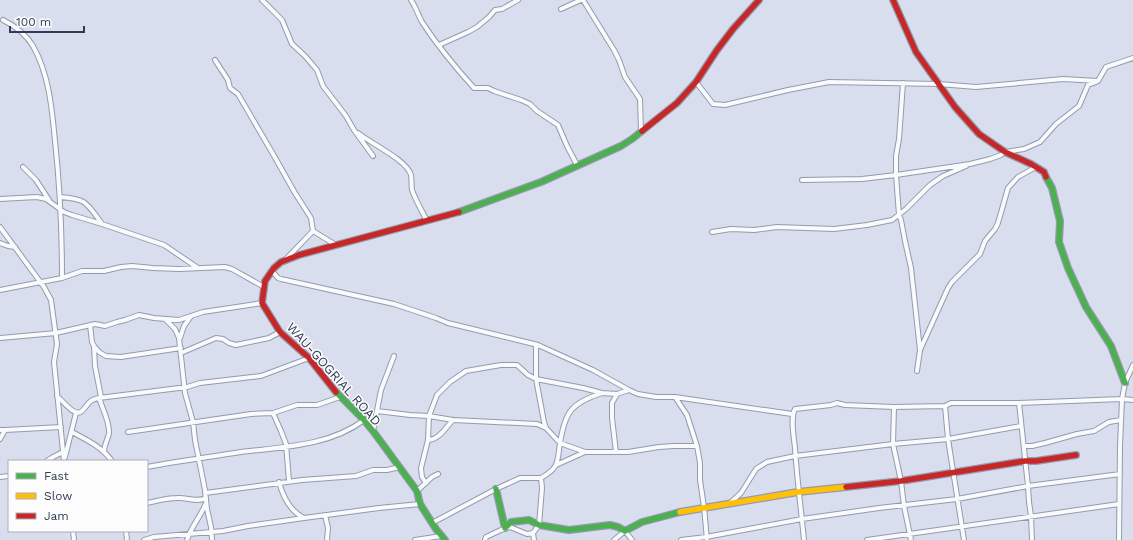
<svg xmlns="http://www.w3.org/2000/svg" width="1133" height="540" font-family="'Work Sans',sans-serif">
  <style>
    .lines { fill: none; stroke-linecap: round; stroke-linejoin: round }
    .street-casing { stroke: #949aae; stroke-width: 6 }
    .fast-casing { stroke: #949aae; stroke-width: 8 }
    .slow-casing { stroke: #949aae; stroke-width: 8 }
    .jam-casing { stroke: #949aae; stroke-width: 8 }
    .street { stroke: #f9fafc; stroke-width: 4 }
    .fast { stroke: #4caf50; stroke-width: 5.5 }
    .slow { stroke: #ffc107; stroke-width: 5.5 }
    .jam { stroke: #c62828; stroke-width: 5.5 }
    .labels { text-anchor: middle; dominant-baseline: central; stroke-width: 3; stroke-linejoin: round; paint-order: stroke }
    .street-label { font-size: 13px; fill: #313a57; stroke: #fcfcfc }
  </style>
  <rect width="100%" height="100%" fill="#d9deee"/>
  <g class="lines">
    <defs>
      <path id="street" d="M262,0l20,20 10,24 13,12 12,14 6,16 23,30 8,14 19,26
        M411,0c5,7 7,15 11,22 15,23 33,45 52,66h14l6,3 27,9 9,4 7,7 21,14 9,21 10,19
        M583,0l31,50 5,10 6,17 15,22 1,32
        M561,9l20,-9
        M3,20c12,6 23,14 30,26 16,28 19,63 22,95 5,46 7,91 7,137
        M439,45l29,-13 9,-5 12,-10 6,-7 7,-1 16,-9
        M215,60l13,20 2,8 8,6 35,60 22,39 16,25 2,13 -27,28
        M696,82l17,22 12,1 63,-15 41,-8 110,2 37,3 87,-8 35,2 8,-14 27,-9
        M903,83l-4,56 -3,17v19l3,40 2,5 4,21 6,27 9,82
        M358,133c12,10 49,27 53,42 1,5 0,10 1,15 4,11 10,21 15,31
        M23,167l13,13 13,20
        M802,180l60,-1 34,-4 74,-11 20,-5 11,-4 4,-3 19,-3 16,-7 16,-18 23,-18 9,-21 8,-3
        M60,197c27,2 26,5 42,27
        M0,199l37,-2 9,2 18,13 8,3 30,9 62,21 34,23
        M0,227l44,60 7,13 6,44 -3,18 10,99
        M313,231l23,14
        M712,232l19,-3 23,1 23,-3 57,2 33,-4 25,-5 14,-11 24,-24 13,-9 23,-10
        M0,243l8,3 7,1
        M272,271l6,7 3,1 113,25 42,14 12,5 90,22 55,25 36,20 9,4 18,3h19l117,17
        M0,290l62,-12 20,-7h22l17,-4 11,-1 21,2 26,1 46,-2 7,2 32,18
        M165,319l10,10 4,9 6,55 8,29 2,18 10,50 2,19 4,18 1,13
        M90,325l2,17 2,4 5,6 7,4 15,1 60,-9
        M0,338l56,-5 39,-9 10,2 12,-4 8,-2 14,-5 15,3 25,2 24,-8 59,-9
        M180,338l4,-12 7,-10
        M94,347l1,19 6,31
        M181,353l35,-15 7,1 6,4 7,2 33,-7 11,-6
        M917,371l3,-21 28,-62 4,-6 28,-28 5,-13 10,-12 3,-6 10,-35 10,-11 18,-10
        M602,393c-31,10 -37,19 -42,50l25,9h43l31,-5 15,-1h23
        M57,396c5,4 18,22 25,15 7,-7 6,-11 17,-13l88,-11 13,-4 61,-7 48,-18
        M675,397l12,18 10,31 3,17v17l4,27 3,33
        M99,398c3,9 11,25 10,35 -1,6 -5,12 -5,19
        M1019,403l9,83 1,16 2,14 1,24
        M945,406l3,33 16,101
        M894,407l-1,37 8,37 3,25 7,34
        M377,411l33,4 19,1 24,4 84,4 9,4 -2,-6 -8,-43v-34
        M273,413l8,18 5,13 3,37
        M0,430h5l56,-3
        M373,431l8,-41 13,-34
        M72,432c15,8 30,15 40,29
        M128,432l123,-18 22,-1 24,-8h20l23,-8
        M0,439l5,-9
        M428,440l1,-24 8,-21 13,-13 16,-11 35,-6h16l11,10 8,4 47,9 19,5 15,1 12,-4
        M1024,446h8l13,-3 32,-9 17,-3 15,-9 12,-2
        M616,452l-4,-34v-15l5,-9
        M65,457l11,-44
        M47,461l6,-4 10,-5
        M556,465l29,-13
        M147,467c31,-6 63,-10 94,-15 41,-5 89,-6 123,-32
        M0,477l9,-1
        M279,482c4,15 11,29 25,36
        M426,483l-4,-6 -1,-9 7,-28c11,0 18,-13 25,-20
        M417,491l15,-14 6,-3
        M205,493l97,-13 54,-4 17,-6h14l13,-3
        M731,502l10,-9 15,-24 11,-7 28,-6 98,-12 55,-5 73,-13
        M147,503c10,-2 20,-5 30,-5 10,-1 19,5 29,0
        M325,515l3,13 -1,12
        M432,523l64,-34 24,-11h21
        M73,531l1,9
        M126,531l1,9
        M144,540l10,-3 69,-6 25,-5 56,-8 75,-10 41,-4
        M187,540c4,-13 14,-24 19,-37
        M415,540l26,-4
        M485,540l1,-3 15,-7 9,-3 17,7 6,-1
        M534,540l-1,-7 6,-8 3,-37 -1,-10c19,-11 16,-16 19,-35l-14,-15
        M614,540l11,-9 7,9
        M681,540l25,-3 96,-18 77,-11 78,-9 71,-13 92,-12
        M804,540c-3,-31 -7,-61 -9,-92 -1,-10 -5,-30 0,-39l36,-4 6,-2 8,2 49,2 51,-1 6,-3h68l103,-4 11,1
        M867,540l252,-36
        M1119,540l1,-94 2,-47 3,-16 8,-18"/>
      <path id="fast" d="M1046,177l6,11 8,33 -1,21 9,26 18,39 25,39 14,37
        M459,212l82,-30 80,-36 11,-7 10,-8
        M336,392l28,28 9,11 44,60 3,13 16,25 9,11
        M496,489l9,39 6,-6 18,-2 10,5 30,5 41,-5 8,2 7,4 17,-9 38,-10"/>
      <path id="slow" d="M680,512l118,-20 48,-5"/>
      <path id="jam" d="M893,0l23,52 39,55 24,27 26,18 26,12 13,8 2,5
        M642,131l35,-28 19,-21 21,-32 16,-21 26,-29
        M336,392l-27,-34 -29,-26 -18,-29 3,-22 9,-13 7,-6 18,-7 160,-43
        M846,487l55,-6 124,-20h11l40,-6"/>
    </defs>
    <use href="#street" class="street-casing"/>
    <use href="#fast" class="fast-casing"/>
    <use href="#slow" class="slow-casing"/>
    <use href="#jam" class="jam-casing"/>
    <use href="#street" class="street"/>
    <use href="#fast" class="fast"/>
    <use href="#slow" class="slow"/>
    <use href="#jam" class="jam"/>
  </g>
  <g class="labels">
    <g class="street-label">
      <text transform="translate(334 374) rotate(48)">WAU-GOGRIAL ROAD</text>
    </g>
  </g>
  <rect x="8" y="460" width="140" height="72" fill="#fcfcfc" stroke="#abaeba"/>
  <rect x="16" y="473" width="20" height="6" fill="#4caf50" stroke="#abaeba"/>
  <text x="44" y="480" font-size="12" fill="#313a57">Fast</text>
  <rect x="16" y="493" width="20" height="6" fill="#ffc107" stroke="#abaeba"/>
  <text x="44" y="500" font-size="12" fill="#313a57">Slow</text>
  <rect x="16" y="513" width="20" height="6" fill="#c62828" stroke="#abaeba"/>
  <text x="44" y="520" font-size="12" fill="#313a57">Jam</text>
  <path d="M10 26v6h74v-6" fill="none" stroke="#313a57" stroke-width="2"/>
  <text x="16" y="26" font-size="12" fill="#313a57" stroke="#fcfcfc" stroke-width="3" paint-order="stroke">100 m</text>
</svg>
